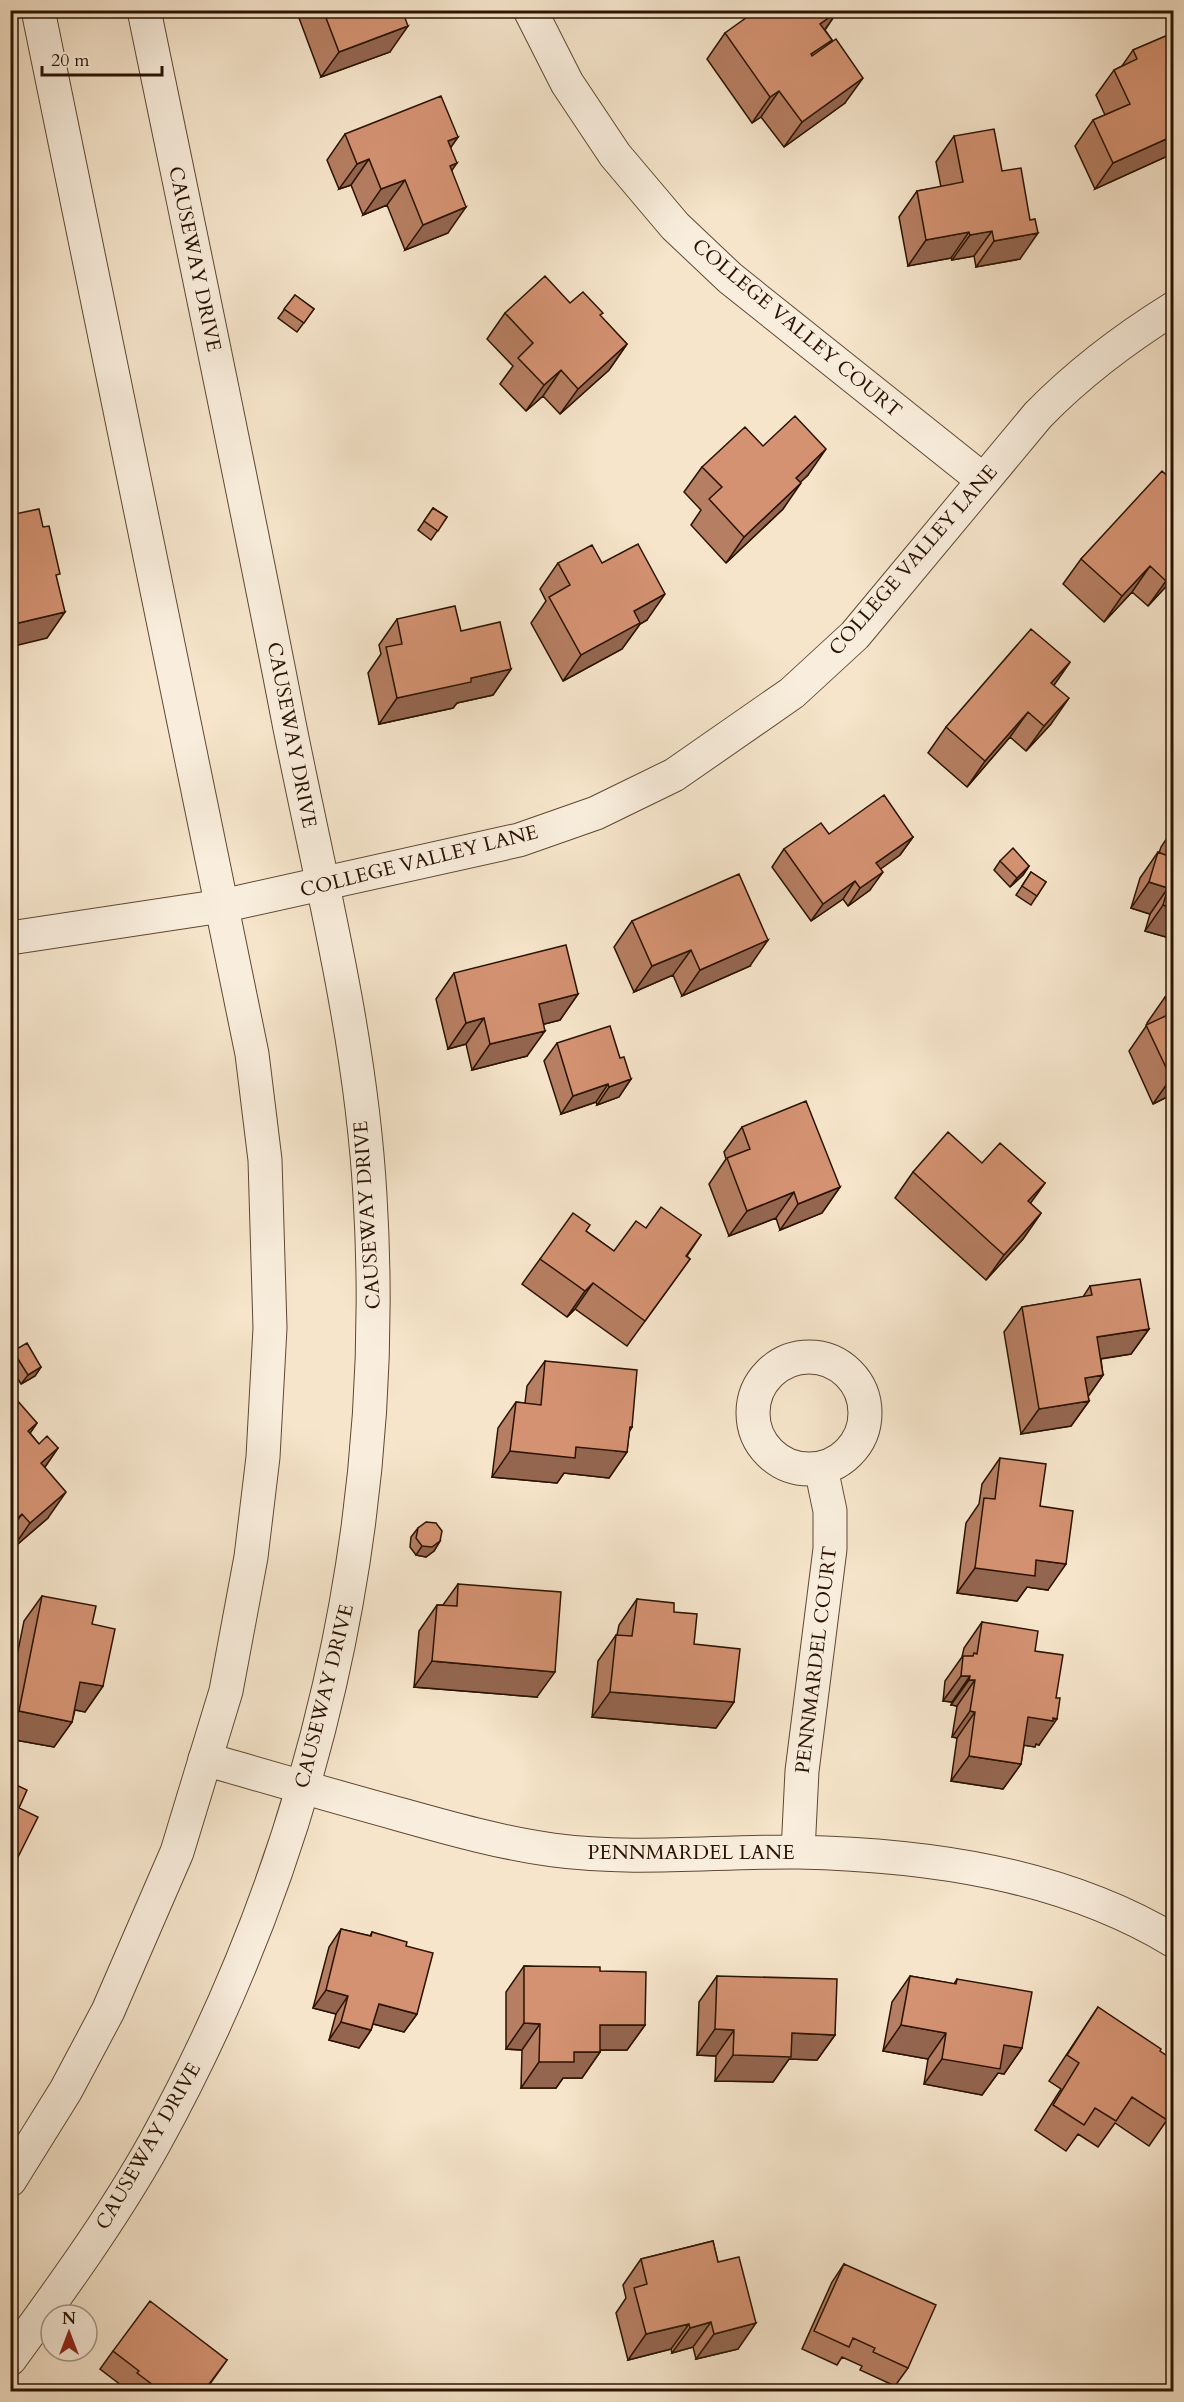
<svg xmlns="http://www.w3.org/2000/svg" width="1184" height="2402" font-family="Cardo,serif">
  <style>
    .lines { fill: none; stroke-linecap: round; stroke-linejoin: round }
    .minor-casing { stroke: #5e4833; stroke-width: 35 }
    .tertiary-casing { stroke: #5e4833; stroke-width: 35 }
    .minor { stroke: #f9eedd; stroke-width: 33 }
    .tertiary { stroke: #f9eedd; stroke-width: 33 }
    .wall { fill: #b67e62; stroke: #2b1300; stroke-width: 1.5 }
    .shaded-wall { fill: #946650; stroke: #2b1300; stroke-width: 1.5 }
    .building { fill: #d49272; stroke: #2b1300; stroke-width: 1.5 }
    .labels { text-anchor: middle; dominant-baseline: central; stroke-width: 5; stroke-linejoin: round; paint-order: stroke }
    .street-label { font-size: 20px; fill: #2b1300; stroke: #f9eedd }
  </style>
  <rect width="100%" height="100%" fill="#f6e5cb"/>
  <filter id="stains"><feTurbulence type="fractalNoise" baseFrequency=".00333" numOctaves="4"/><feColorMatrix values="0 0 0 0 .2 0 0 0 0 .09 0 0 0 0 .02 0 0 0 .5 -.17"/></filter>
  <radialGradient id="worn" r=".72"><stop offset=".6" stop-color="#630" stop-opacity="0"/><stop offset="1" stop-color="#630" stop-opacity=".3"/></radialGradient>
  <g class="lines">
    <defs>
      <path id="minor" d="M530,10l37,73 48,72 60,71 55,52 253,202
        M10,938l212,-32 297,-66 77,-27 78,-38 118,-82 63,-58 183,-220c41,-42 86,-76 136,-107
        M753 1413a56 56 0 1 1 112 0a56 56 0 1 1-112 0Z
        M205,1759c66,19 131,38 197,56 50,14 100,28 151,35 81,11 164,1 245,2 129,3 263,21 376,89
        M798,1852l4,-81 28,-222v-38l-9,-43"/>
      <path id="tertiary" d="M10,2180l56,-90 42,-79 69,-159 49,-161 25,-134 12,-100 7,-129 -5,-168 -13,-106 -214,-1044
        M10,2359c51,-70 102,-140 144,-215 160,-290 236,-618 216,-948 -9,-160 -50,-317 -81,-473 -46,-238 -96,-475 -145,-713"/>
    </defs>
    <use href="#minor" class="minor-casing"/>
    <use href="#tertiary" class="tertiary-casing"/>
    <use href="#minor" class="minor"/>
    <use href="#tertiary" class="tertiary"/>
  </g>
  <path class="wall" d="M296,10h106l-12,42 -69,25z
    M837,12l-12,18 7,10 -3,4 16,59 -61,44 -23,-30 -9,6 -45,-64 18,-26z
    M1168,35l4,119 -77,35 -20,-43 18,-26 12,-5 -9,-20 18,-25 8,-4 11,-16z
    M345,134l113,3 -8,11 2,23 -4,62 -43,17 -18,-45 -24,10 -12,-30 -12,4 -12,-29z
    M954,136l48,35 18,88 -44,8 -2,-11 -22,4 -1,-2 -43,8 -9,-49 18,-26 24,-4 -5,-25z
    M295,295l19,14 -17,23 -19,-14z
    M570,303l30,13 27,28 -18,26 -49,44 -17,-18 -17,15 -26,-27 13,-18 -26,-27 18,-26z
    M763,446l45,29 -8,7 -17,27 -57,54 -35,-38 10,-15 -17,-18 18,-25z
    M1173,481v98l-25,27 -16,-14 -28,30 -41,-38 18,-25z
    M433,508l14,9 -16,23 -13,-10z
    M558,563h44l45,57 -7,4 -18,25 -59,32 -32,-58 15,-22 -6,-12z
    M397,619l64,12 50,38 -18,26 -36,8 -4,5 -74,16 -11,-51 13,-19 -2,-9z
    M1070,662l-16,23 -3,39 -25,27 -16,-14 -43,50 -39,-34 18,-26z
    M1173,829v110l-28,-8 5,-17 -19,-6 9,-30 18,-26 1,1 2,-6z
    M829,834l84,3 -13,18 -20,14 -10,21 -22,16 -5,-7 -32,22 -39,-54 12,-18z
    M1000,861l29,5 -6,9 -13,12 -16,-17z
    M1031,872l15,10 -15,23 -15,-10z
    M632,921l118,45 -68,30 -9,-21 -39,17 -20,-45z
    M454,973l124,21 -18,26 -16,4 -17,32 -55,14 -6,-26 -18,5 -12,-50z
    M1173,993v101l-20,10 -24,-53 18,-26v-2l18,-26z
    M557,1043l63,15 11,21 -12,18 -22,8 -1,-3 -35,12 -17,-53z
    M742,1127l98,60 -18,26 -42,17 -4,-12 -47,18 -20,-52 17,-25 -2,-7z
    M982,1163l63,20 -15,20 11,10 -18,26 -37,41 -91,-82 18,-26z
    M646,1228l55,7 -14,21 3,3 -63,87 -52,-37 -8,8 -45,-33 18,-25 46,-28 28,20z
    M1090,1286l59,43 -18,25 -30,5 2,16 -15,21 1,5 -18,25 -50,8 -17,-102 18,-25 61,-10z
    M13,1351l28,16 -6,9 -14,8 -11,-18v-11z
    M545,1361l87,66 -3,5 -2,20 -18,26 -45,-5 -7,10 -65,-6 6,-49 18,-26 9,1 2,-17z
    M10,1404l27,19 -7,10 9,11 19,4 -13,19 3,51 -36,31 -2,-2z
    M1000,1458l40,48 8,84 -21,-3 -10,14 -60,-8 9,-70 13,-19 3,-20z
    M418,1528l22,13 -6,10 -8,6 -10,-2 -6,-8 1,-10z
    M458,1584l79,113 -123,-10 5,-56 18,-26h6z
    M42,1596l50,28 11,62 -18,26 -10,-2 -3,12 -18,25 -44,-8v-49l14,-69z
    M637,1599l37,13 20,32 40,58 -18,26 -124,-11 6,-56 18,-26h1l2,-10z
    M982,1622l53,29 4,94 -3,-1 -1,3 -11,-2 -3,19 -18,25 -52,-8 6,-43 -5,-1 5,-31 -6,-1 1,-3 -9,-1 2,-20 17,-24 2,-9z
    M10,1782l9,26 -2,51 -7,9z
    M341,1929l29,7 2,-4 34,14 11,68 -13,18 -31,-8 -2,6 -12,18 -30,-8 7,-26 -23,-6 16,-61z
    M524,1966l76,5 45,54 -18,25h-27v2l-18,26h-19l-7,10h-35l1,-38 -16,-1v-57z
    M717,1976l118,59 -18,25 -28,-1 -16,23 -58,-1 1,-25 -19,-1 2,-53z
    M910,1976l44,8 3,-5 65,69 -18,26 -6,-1 -16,22 -58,-11 4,-25 -45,-8 9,-49z
    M1098,2007l62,44 7,69 -18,26 -34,-23 -17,24 -20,-13 -12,17 -31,-21 26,-41 -12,-8z
    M713,2241l25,108 -42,10 -3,-12 -21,6 -1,-4 -43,11 -12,-47 10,-15 -3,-13 18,-26z
    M844,2264l64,104 -13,18 -35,-16 2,-4 -20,-9 -5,8 -35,-16 30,-67z
    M113,2351l114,9 -22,31h-81l2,-2 -26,-20z"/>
  <path class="shaded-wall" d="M837,12l-18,26 1,-14z
    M408,26l-18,26 -69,25 18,-25z
    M832,40l-18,25 -3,-11z
    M863,78l-18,25 -61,44 18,-25z
    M779,91l-18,26 -9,6 18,-26z
    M1173,136v15l-1,3 -77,35 18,-26z
    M458,137l-18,26 8,-22z
    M369,159l-18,26 -12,4 18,-25z
    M457,163l-18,26 11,-23z
    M405,180l-18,25 -24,10 18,-26z
    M466,207l-18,26 -43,17 18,-25z
    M992,231l-18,25 -22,4 18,-25z
    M969,232l-18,26 -43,8 18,-26z
    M1038,233l-18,26 -44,8 18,-26z
    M627,344l-18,26 -49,44 18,-25z
    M561,370l-18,26 -17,15 18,-26z
    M826,449l-18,26 -30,29 18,-26z
    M801,483l-18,26 -57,54 18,-26z
    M1150,566l-18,26 -28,30 18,-26z
    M1173,573v6l-25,27 18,-25z
    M665,594l-18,26 -7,4 -18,25 -59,32 18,-26 53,-44z
    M65,612l-18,26 -37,9v-22z
    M1070,662l-18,26 -1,-5z
    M511,669l-18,26 -36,8 -4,5 -74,16 18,-26 74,-20z
    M1069,698l-18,26 -25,27 18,-25z
    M1028,712l-18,25 -43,50 18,-26z
    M913,837l-13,18 -36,26 12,-18z
    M1029,866l-6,9 -13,12 7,-9z
    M883,872l-13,18 -22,16 12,-18z
    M855,881l-12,18 -32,22 12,-17z
    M1149,882l19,6 -18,26 -19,-6z
    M1163,905l10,3v31l-28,-8z
    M768,940l-18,26 -68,30 18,-26z
    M691,950l-18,25 -39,17 18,-26z
    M578,994l-18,26 -39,10 18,-26z
    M484,1018l-18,26 -18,5 18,-26z
    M545,1031l-18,25 -55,14 18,-26z
    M1173,1077v17l-20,10 18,-26z
    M631,1079l-12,18 -22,8 12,-18z
    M608,1084l-12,18 -35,12 12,-18z
    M1045,1183l-18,25 1,-7z
    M840,1187l-18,26 -42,17 18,-26z
    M794,1192l-18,26 -47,18 18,-25z
    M1041,1213l-18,26 -37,41 18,-25z
    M593,1283l-18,26 -8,8 18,-26z
    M1149,1329l-18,25 -52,8 18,-25z
    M41,1367l-6,9 -14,8 7,-9z
    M1103,1375l-18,26v-23z
    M1089,1401l-18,25 -50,8 18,-25z
    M37,1423l-18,26 9,-18z
    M630,1427h2l-16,24 11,1 -18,26 -45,-5 -7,10 -65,-6 18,-26 66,-4z
    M58,1448l-18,26 1,-11z
    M66,1492l-18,26 -36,31 18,-26z
    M22,1514l-12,17v-6z
    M440,1541l-6,10 -8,6 -10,-2 6,-9z
    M1036,1560l30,4 -18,26 -21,-3 -10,14 -60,-8 18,-25z
    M432,1661l123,11 -18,25 -123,-10z
    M961,1676h9l-18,26 -9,-1z
    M969,1680h6l-18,26 -6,-1z
    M80,1682l23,4 -18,26 -23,-5z
    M610,1692l124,10 -18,26 -124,-11z
    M19,1711l53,11 -18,25 -44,-8v-16z
    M970,1711l5,1 -18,26 -5,-1z
    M1028,1717l29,2 -18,26 -3,-1 -1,3 -25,-4z
    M969,1756l52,8 -18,25 -52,-8z
    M326,1990l22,6 -12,18 -23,-6z
    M379,2004l38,10 -13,18 -38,-10z
    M341,2022l30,8 -12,18 -30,-8z
    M524,2023l16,1 -18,26 -16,-1z
    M600,2025h45l-18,25h-45z
    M901,2025l45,8 -18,26 -45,-8z
    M715,2029l19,1 -18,26 -19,-1z
    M792,2033l43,2 -18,25 -28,-1 -16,23 -58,-1 18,-26z
    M1004,2045l18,3 -18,26 -6,-1 -16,22 -58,-11 18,-25z
    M574,2052h26l-18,26h-19l-7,10h-35l18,-26z
    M711,2322l-18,25 -21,6 18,-25z
    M756,2323l-18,26 -42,10 18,-25z
    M689,2324l-18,25 -43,11 18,-26z"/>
  <path class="building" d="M323,10h79l6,16 -69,26z
    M757,10h78l2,2 -17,12 12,16 -21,14 1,2 24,-17 27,39 -61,44 -23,-31 -9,6 -45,-64z
    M1168,35l5,13v88l-60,27 -20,-43 37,-16 -16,-34 23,-11 -4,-9z
    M441,96l17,41 -10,4 9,22 -7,3 16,41 -43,18 -18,-45 -24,9 -12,-30 -12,5 -12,-30z
    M994,129l8,42 19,-3 9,52 5,-1 3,14 -44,8 -2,-10 -22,4 -1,-3 -43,8 -9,-49 46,-9 -9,-46z
    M545,276l25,27 13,-11 20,21 -3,2 27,29 -49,45 -17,-19 -17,15 -26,-27 15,-15 -28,-30z
    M295,295l19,14 -10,14 -20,-14z
    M795,416l31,33 -30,29 5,5 -57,54 -35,-38 13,-12 -20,-20 43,-40 18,19z
    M1162,471l11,10v92l-7,8 -16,-15 -28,30 -41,-37z
    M433,508l14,9 -9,14 -14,-10z
    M39,509l4,18 6,-1 11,48 -4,1 9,37 -55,13v-110z
    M638,544l27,50 -31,17 6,12 -59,32 -32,-58 21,-12 -12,-22 34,-18 10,18z
    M455,606l6,25 39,-9 11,47 -40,9v4l-74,16 -11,-51 16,-3 -5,-25z
    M1031,629l39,33 -19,21 18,15 -25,28 -16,-14 -43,49 -39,-34z
    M884,795l29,42 -37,26 7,9 -23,16 -5,-7 -32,23 -39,-55 37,-26 8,11z
    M1173,839v69l-10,-3 5,-17 -19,-6 9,-30 10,4z
    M1013,848l16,18 -12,12 -17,-17z
    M1031,872l15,10 -9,14 -15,-10z
    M739,874l29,66 -68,30 -9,-20 -39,16 -20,-45z
    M566,945l12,49 -39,10 6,27 -55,13 -6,-26 -18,5 -12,-50z
    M1173,993v84l-2,1 -25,-53 26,-12 -7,-16z
    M610,1026l10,32 4,-1 7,22 -22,8 -1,-3 -35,12 -16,-53z
    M806,1101l34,86 -42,17 -4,-12 -47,19 -20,-53 23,-9 -8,-22z
    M948,1132l34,31 18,-20 45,40 -17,18 13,12 -37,42 -91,-83z
    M661,1207l40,28 -15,21 4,3 -45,62 -52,-38 -8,8 -45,-32 33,-46 17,12 -4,6 28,20 22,-30 10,7z
    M1140,1279l9,50 -52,8 6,38 -18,3 4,23 -50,8 -17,-102 70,-12 -2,-9z
    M27,1343l14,24 -13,8 -15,-24z
    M545,1361l92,9 -5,57h-2l-3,25 -51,-5 -1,11 -65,-7 6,-49 25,3z
    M16,1399l21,24 -9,8 11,13 8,-8 11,12 -17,15 25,29 -36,31 -8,-9 -12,11v-121z
    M1000,1458l46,6 -6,42 33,5 -7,53 -30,-4 -1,16 -60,-8 9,-70 11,1z
    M426,1522l10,1 6,8 -2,10 -8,6 -10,-1 -6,-8 2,-10z
    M458,1584l103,8 -6,80 -123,-11 5,-56 20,1z
    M42,1596l54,10 -4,18 23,5 -12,57 -23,-4 -8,40 -53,-11z
    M637,1599l37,4v9l23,2 -3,30 46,5 -6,53 -124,-10 6,-57 16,1z
    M982,1622l56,9 -3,20 28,4 -7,43h4l-3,21 -4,-1v3l-25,-4 -7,47 -52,-8 6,-44 -5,-1 5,-31h-6l1,-4h-9l2,-20h10l1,-3 3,1z
    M10,1782l17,8 -8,18 19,9 -21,42 -7,-3z
    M341,1929l30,7 1,-4 35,10 -1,4 27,7 -16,61 -38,-10 -8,26 -30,-8 7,-26 -22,-6z
    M524,1966l76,1v4l46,1 -1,53h-45v27h-26v10h-35l1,-38 -16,-1z
    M717,1976l120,3 -2,56 -43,-2 -1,24 -58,-2 1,-25 -19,-1z
    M910,1976l46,8 1,-5 75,13 -10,56 -18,-3 -4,24 -58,-10 4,-26 -45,-8z
    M1098,2007l63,42 -1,2 13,9v50l-6,10 -35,-23 -16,24 -21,-13 -11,17 -31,-20 26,-42 -12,-8z
    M713,2241l5,21 21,-5 17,66 -42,11 -3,-12 -21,6 -1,-4 -43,10 -12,-46 13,-4 -6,-25z
    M844,2264l92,41 -28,63 -35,-16 2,-4 -22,-10 -4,9 -35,-16z
    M150,2301l77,59 -23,31h-43l-24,-18 2,-2 -26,-20z
    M549,2386l14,5h-16z
    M1052,2387l1,4h-15z"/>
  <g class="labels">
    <g class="street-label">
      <text transform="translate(195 259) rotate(78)">CAUSEWAY DRIVE</text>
      <text transform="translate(797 328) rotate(40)">COLLEGE VALLEY COURT</text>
      <text transform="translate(913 560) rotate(-49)">COLLEGE VALLEY LANE</text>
      <text transform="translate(292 735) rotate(79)">CAUSEWAY DRIVE</text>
      <text transform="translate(419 861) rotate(-14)">COLLEGE VALLEY LANE</text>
      <text transform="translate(367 1215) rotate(-94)">CAUSEWAY DRIVE</text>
      <text transform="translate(816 1660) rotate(-83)">PENNMARDEL COURT</text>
      <text transform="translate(324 1696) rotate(-76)">CAUSEWAY DRIVE</text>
      <text x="691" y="1852">PENNMARDEL LANE</text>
      <text transform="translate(148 2146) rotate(-60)">CAUSEWAY DRIVE</text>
    </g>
  </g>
  <rect width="1184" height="2402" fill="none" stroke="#f6e5cb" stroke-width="36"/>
  <rect x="12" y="12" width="1160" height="2378" fill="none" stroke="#2b1300" stroke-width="3"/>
  <rect x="18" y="18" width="1148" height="2366" fill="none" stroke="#2b1300" stroke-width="1.5"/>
  <g transform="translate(69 2333)"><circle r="28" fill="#f9eedd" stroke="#a79685" stroke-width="1.5"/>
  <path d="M0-4.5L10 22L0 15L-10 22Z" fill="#8f2418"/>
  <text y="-9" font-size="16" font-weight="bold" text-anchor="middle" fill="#2b1300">N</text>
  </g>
  <path d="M42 66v9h120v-9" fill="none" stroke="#2b1300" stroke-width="3"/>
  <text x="51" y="66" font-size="18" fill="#2b1300" stroke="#f9eedd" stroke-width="4.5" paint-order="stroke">20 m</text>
  <rect width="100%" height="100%" filter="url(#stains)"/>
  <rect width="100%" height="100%" fill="url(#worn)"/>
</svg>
